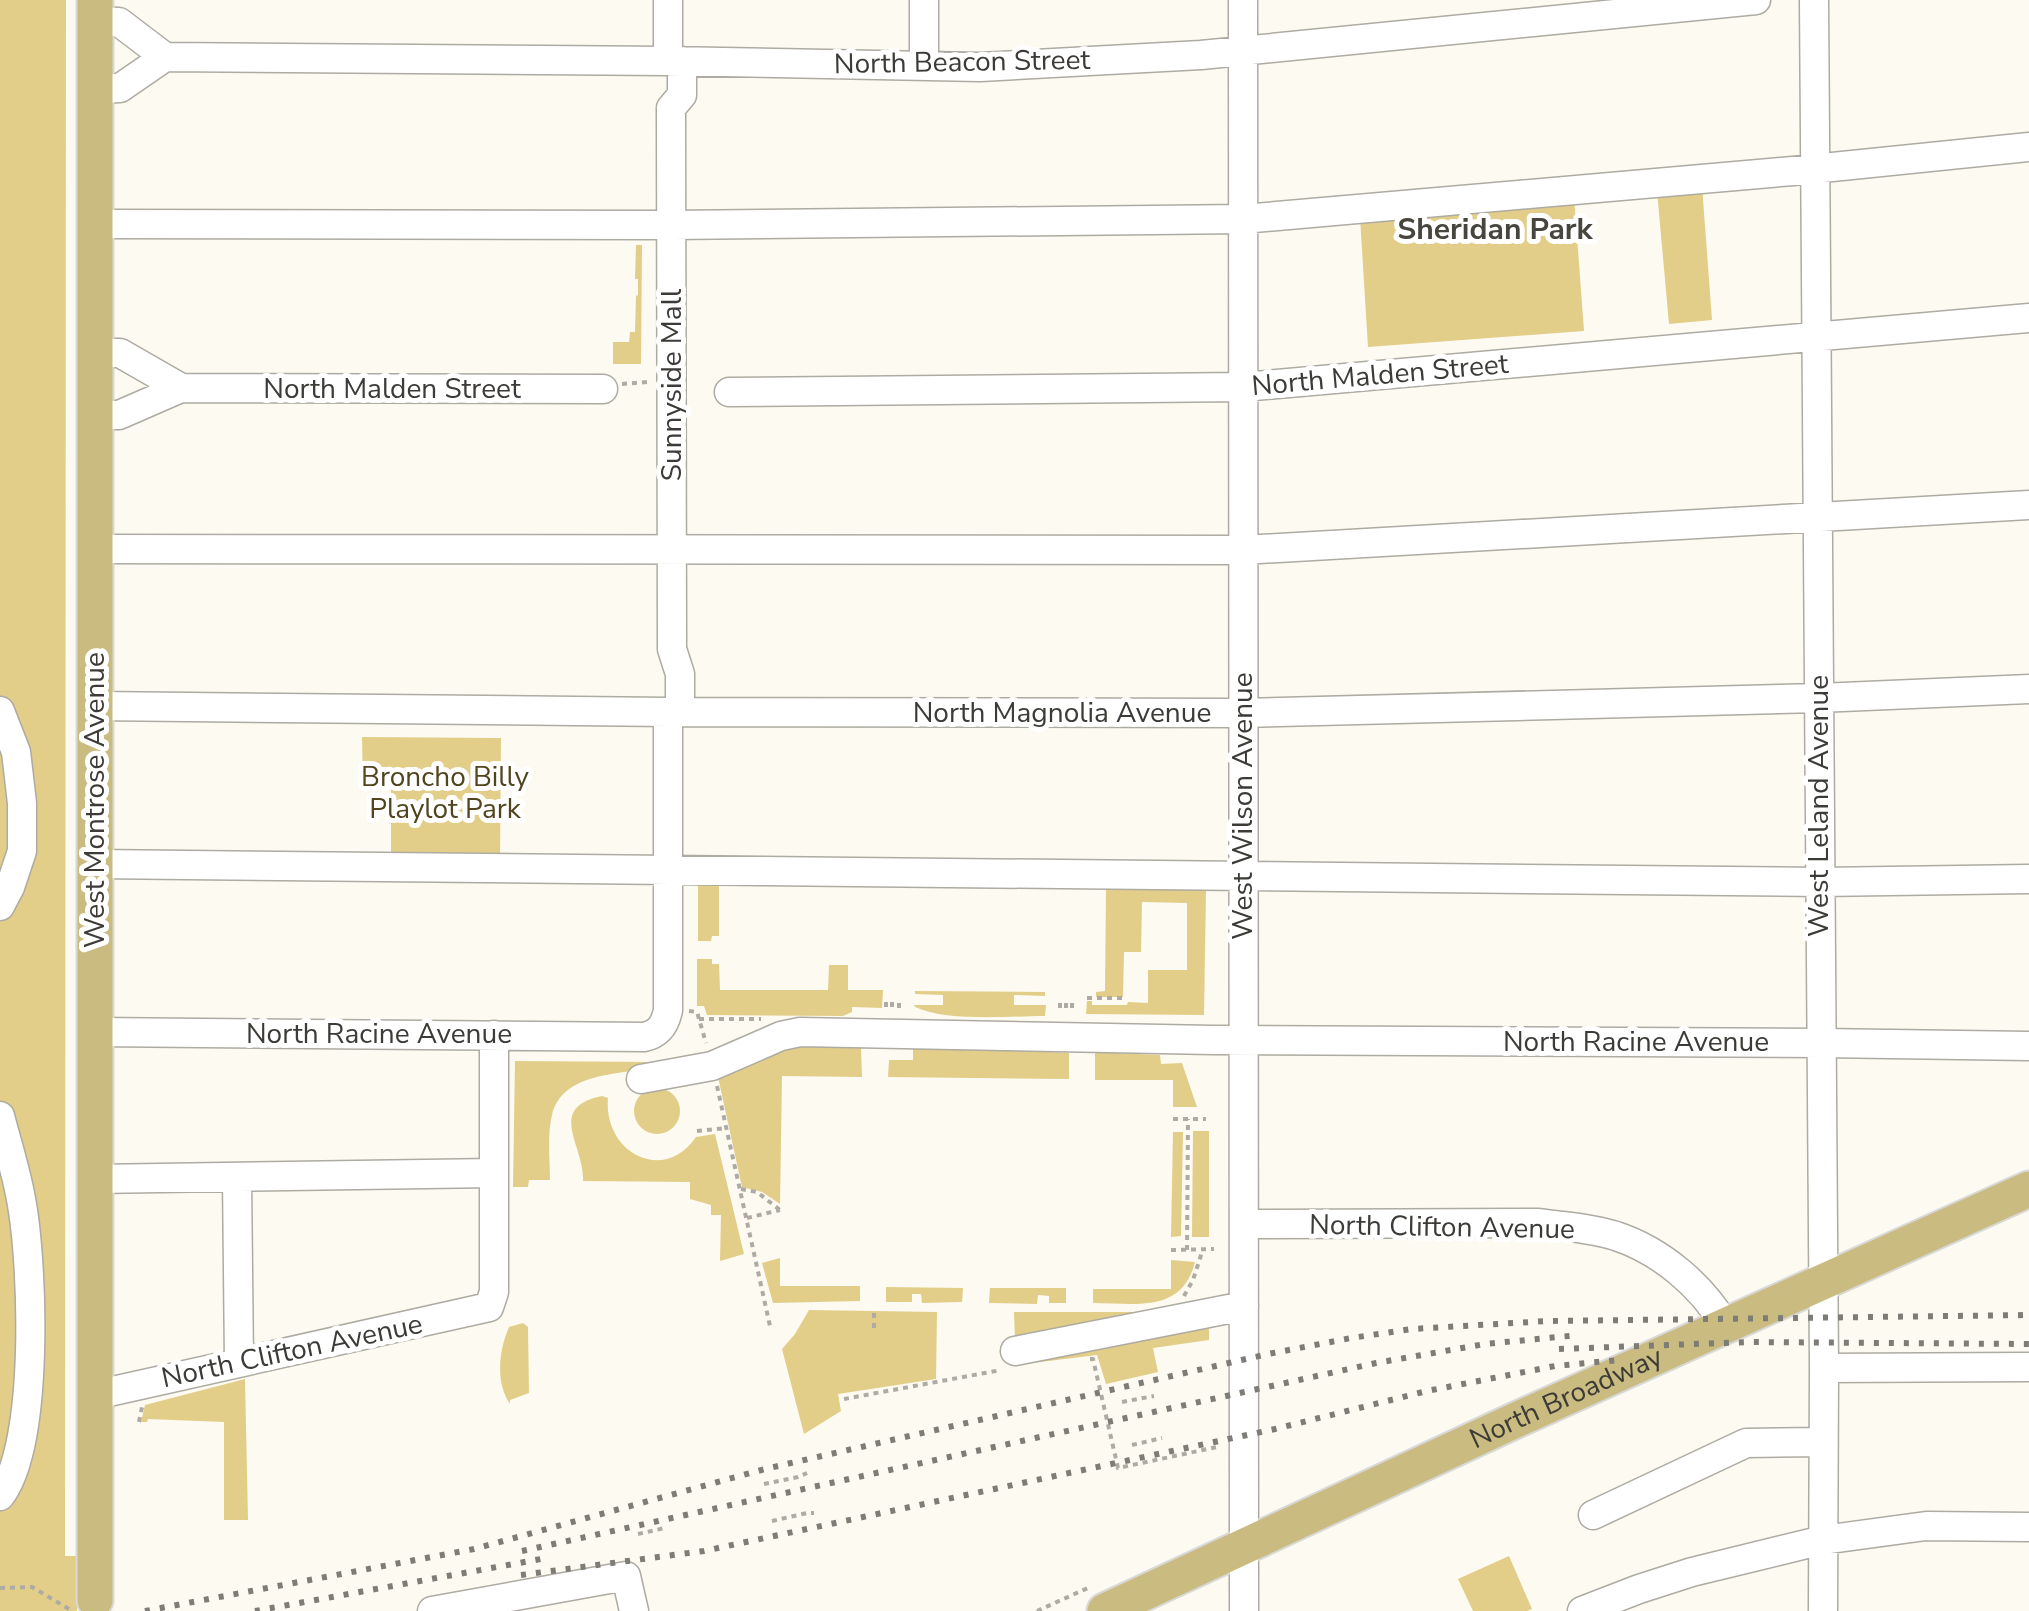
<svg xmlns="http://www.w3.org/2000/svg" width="2029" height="1611" font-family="'Nunito Sans',sans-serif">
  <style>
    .green { fill: #e2ce88 }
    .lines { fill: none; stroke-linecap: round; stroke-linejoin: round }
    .minor-casing { stroke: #adaba2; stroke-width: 31 }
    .major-casing { stroke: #d8d8d7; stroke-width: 39 }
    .path { stroke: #aeaba5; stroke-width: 4; stroke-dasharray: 5 5; stroke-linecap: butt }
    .minor { stroke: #fff; stroke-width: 28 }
    .major { stroke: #cabb80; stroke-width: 35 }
    .rail { stroke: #7e7c76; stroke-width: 6; stroke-dasharray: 5 10; stroke-linecap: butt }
    .labels { text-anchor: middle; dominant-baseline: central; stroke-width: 10; stroke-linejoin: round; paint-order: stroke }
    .street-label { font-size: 28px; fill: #3c3b37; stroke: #fff }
    .park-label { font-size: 28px; fill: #50451d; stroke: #fff }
    .neighbourhood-label { font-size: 30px; font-weight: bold; fill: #47453d; stroke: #fff }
  </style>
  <rect width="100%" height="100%" fill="#fdfaf1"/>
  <path class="green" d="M0,0h66l-1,1556h12v55h-77z
    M1702,186l10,134 -43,4 -12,-133z
    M1574,196l10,135 -216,16 -8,-130z
    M636,245h6l-1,119h-28v-22h16l1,-10h5l1,-36 2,-1v-16h-3z
    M362,737l139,1 -1,122h-109v-76l-28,-1z
    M698,883h21v53h-7l-1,5h-13z
    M1106,889l100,1 -2,125 -118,-1 1,-13h5v4h35l1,-3 20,1v-33h39v-67l-45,-1 -1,50h-17l-1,45h-27v-5l9,-1z
    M697,959h15v5h7l1,26h108l1,-25h19v25h35l-1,18 -30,-1v5l-9,4 -136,-1 -3,-9h-7z
    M915,991l130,1v4l-31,-1v10h32l-1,11c-36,0 -98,6 -130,-9l-1,-2h29v-10l-28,-1z
    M913,1046l133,1 1,5 22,1v26l-181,-2 1,-17h24z
    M795,1047h66l1,30 -80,-1 -2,128 -18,-12 -20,-5 -24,-110 67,-28z
    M1095,1052l65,3 1,9 21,-1 15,44h-24v-27h-78z
    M515,1061l139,1 1,6c-34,6 -93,4 -103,47 -5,20 -2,45 -2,65h-21l-1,7h-15z
    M634 1111a23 23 0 1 1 46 0a23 23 0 1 1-46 0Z
    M602,1096l6,2c-5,54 55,87 88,39l19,-3 29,120 -24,7 1,-46h-10v-10l-21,-6v-17l-107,-1c2,-35 -38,-73 19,-85z
    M1193,1131h16v106h-17z
    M1173,1132h10l-2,104 -10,1z
    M780,1258v28h80v15l-87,2 -11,-40z
    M1171,1260l24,2c-13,52 -60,41 -102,41v-14h78z
    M886,1287l77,1 -1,14 -40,1 -1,-9h-9v8h-26z
    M990,1288h76v15h-17v-7l-11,-1 -1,9 -48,-1z
    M809,1310l128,2 -1,67 -98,15 3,17 -37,23 -22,-85 13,-15z
    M1014,1312h131l-130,30z
    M1209,1321v19l-56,8 5,24 -52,12 -9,-29 -82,10v-3z
    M523,1323l5,4 1,66 -19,7v4c-15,-22 -11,-54 -1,-77z
    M245,1379l3,141h-24v-98l-76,-3 -1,3h-6l4,-17z
    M1509,1556l23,53 -5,2h-54l-15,-32z"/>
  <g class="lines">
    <defs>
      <path id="minor" d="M668,0v61
        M924,0v66
        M1243,0l1,1611
        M1814,0l10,1368 -1,243
        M95,21l24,1 46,35
        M95,89l25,-1 45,-31 503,4 312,6 221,-12 555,-55
        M95,224l576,1 572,-6 550,-48 236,-24
        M95,353h25l61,35
        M729,392l514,-5 786,-69
        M95,415h24l62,-27 422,1
        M95,549l1148,1 786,-45
        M95,706l573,6 575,1 576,-15 210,-9
        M0,711l16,41 6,51v48l-12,36 -10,19
        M680,712v-38l-8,-25 -1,-541 11,-13v-34
        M95,864l1725,18 209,-3
        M95,1032l549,5c15,-3 21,-12 24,-27v-298
        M641,1079l71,-13 69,-30 19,-4 413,8 608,3 208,3
        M0,1116c7,27 16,55 21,83 12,63 19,246 -21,297
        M237,1177l2,186
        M95,1179l399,-6
        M1244,1224l293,-1c26,3 53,5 79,13 45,15 85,49 109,89
        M1015,1351l229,-45
        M1824,1368l205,-1
        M95,1395l394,-88 5,-15v-257
        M1593,1515l153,-72 77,-1
        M432,1611l194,-35 8,35
        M1582,1611l57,-22 53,-17 131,-32 103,-14 103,1"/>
      <g id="major">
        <path d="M95,0v1600"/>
        <path id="s1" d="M1105,1611l411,-191 513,-231"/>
      </g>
    </defs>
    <use href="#minor" class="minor-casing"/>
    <use href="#major" class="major-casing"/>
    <path class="path" d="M622,384l25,-2
      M1087,998h38
      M886,1007v-8
      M892,1007v-8
      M899,1008v-8
      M1060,1008v-7
      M1066,1008v-7
      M1072,1008v-7
      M689,1011l8,1 9,31
      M699,1019h62
      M717,1086l53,240
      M1173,1119h33
      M697,1131l30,-3
      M741,1189l16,3 23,18
      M747,1218l33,-8
      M1171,1250l43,-1
      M1187,1250l1,-131
      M1184,1296l9,-16 10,-31
      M874,1328v-20
      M1090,1359h3l25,109 99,-21
      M844,1399l157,-29
      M1122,1402l32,-6
      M139,1422l3,-15
      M1132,1445l30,-7
      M764,1484l34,-7 9,-4
      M772,1521l35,-8h7
      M638,1534l27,-6
      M0,1588l32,-1 37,22
      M1037,1611l53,-24"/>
    <use href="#minor" class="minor"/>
    <use href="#major" class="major"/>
    <path class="rail" d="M1559,1349l191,-7 279,2
      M522,1551l854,-188 109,-19 94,-9
      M521,1575l183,-24 571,-122 152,-38 128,-25 64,-6
      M145,1611l329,-62 291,-80 503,-115 83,-16 61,-9 136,-8 481,-6
      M255,1611l286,-52"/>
  </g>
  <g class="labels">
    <g class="street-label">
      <text transform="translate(962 62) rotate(-1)">North Beacon Street</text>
      <text transform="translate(1380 375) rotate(-5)">North Malden Street</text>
      <text transform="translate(672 385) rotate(-90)">Sunnyside Mall</text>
      <text x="392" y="389">North Malden Street</text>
      <text x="1062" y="713">North Magnolia Avenue</text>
      <text transform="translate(95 800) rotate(-90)">West Montrose Avenue</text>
      <text transform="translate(1243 806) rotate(-90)">West Wilson Avenue</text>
      <text transform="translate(1819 806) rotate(-90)">West Leland Avenue</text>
      <text x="379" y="1034">North Racine Avenue</text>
      <text x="1636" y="1042">North Racine Avenue</text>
      <text transform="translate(1442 1227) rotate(1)">North Clifton Avenue</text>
      <text transform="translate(292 1351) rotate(-12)">North Clifton Avenue</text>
      <text stroke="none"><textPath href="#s1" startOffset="508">North Broadway</textPath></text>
    </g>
    <g class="park-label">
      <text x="445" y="777">Broncho Billy<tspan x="445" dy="32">Playlot Park</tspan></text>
    </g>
    <g class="neighbourhood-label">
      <text x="1495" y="229">Sheridan Park</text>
    </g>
  </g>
</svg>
